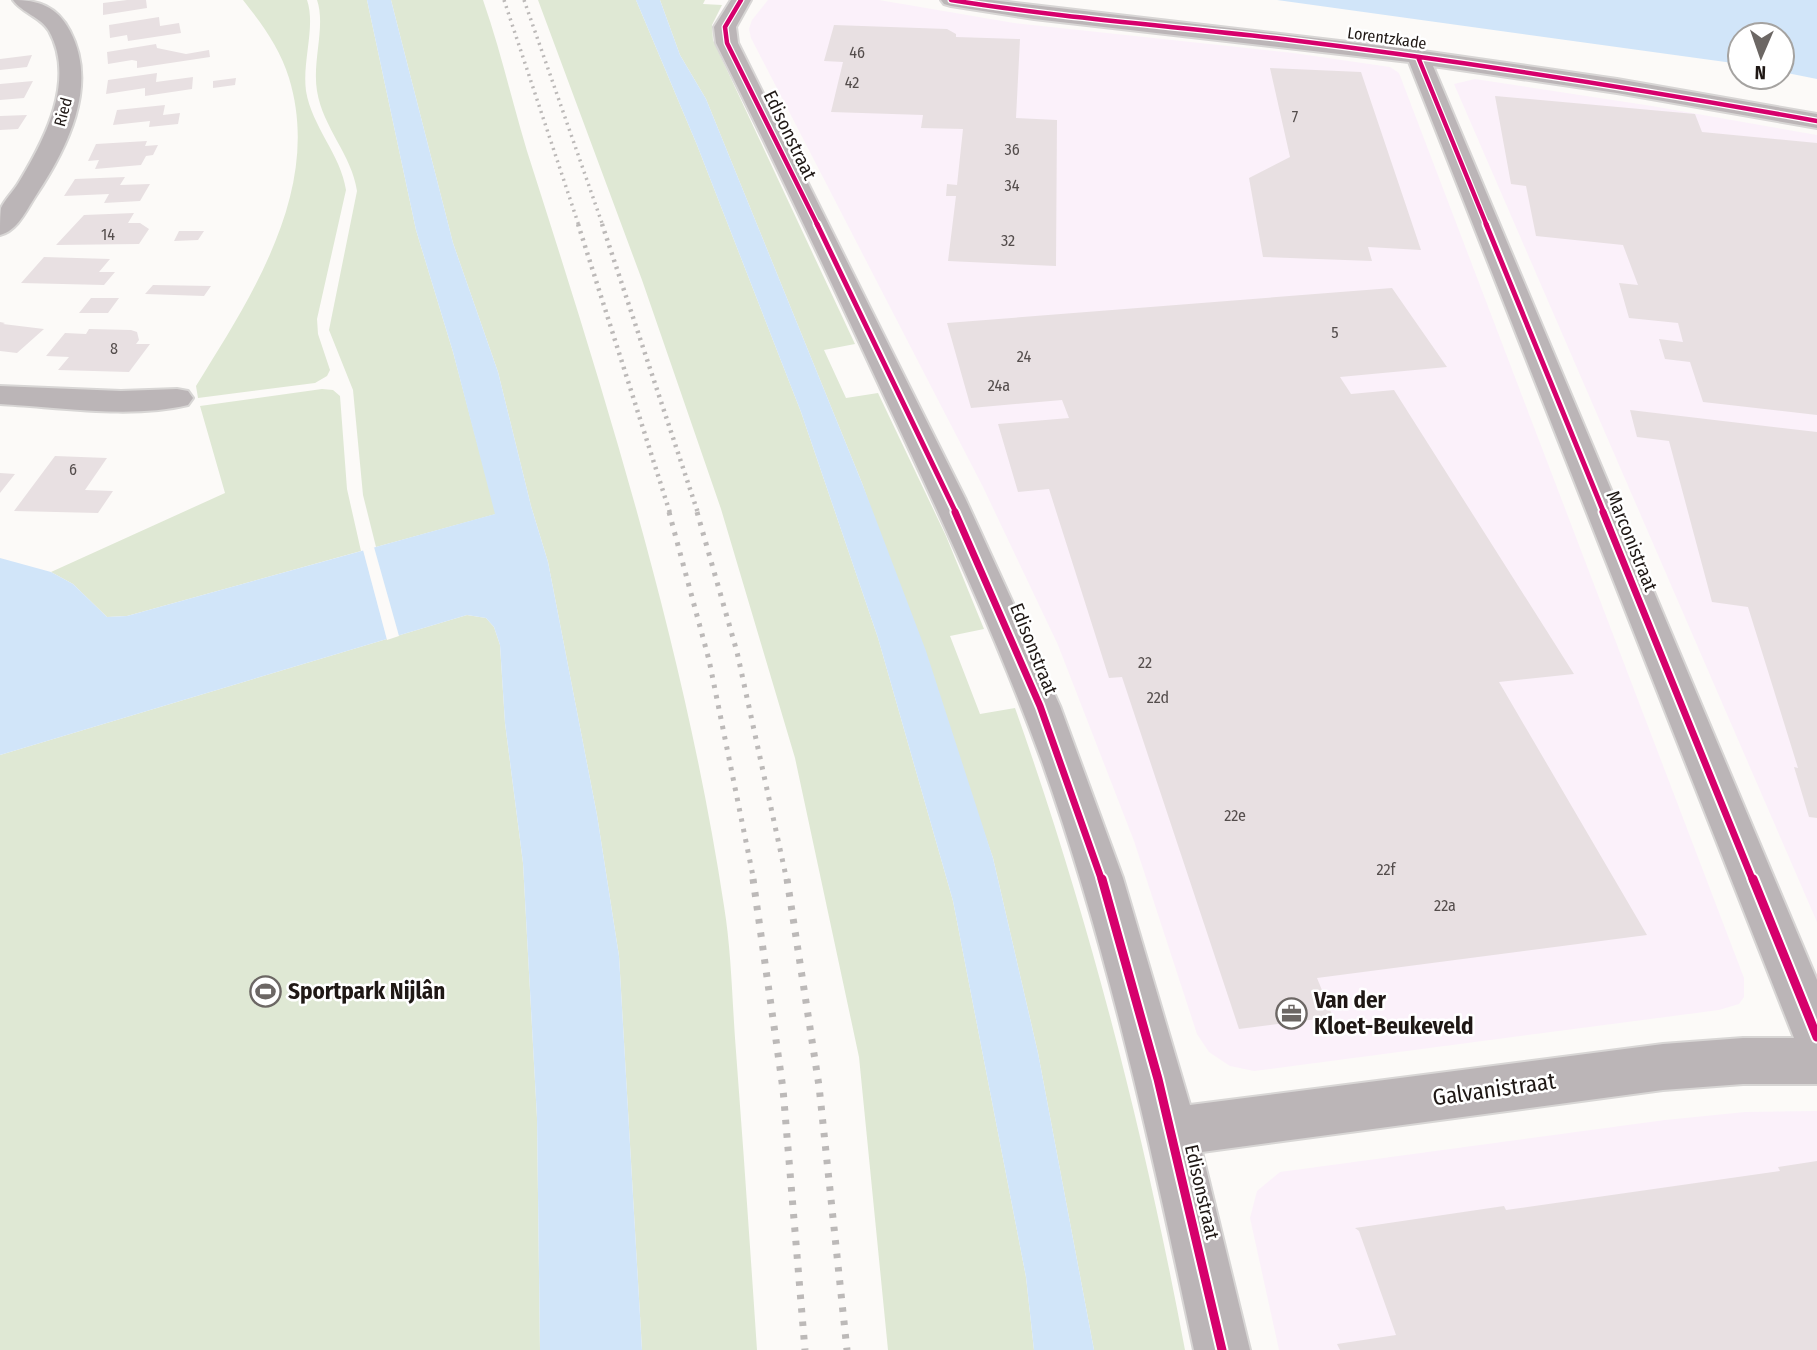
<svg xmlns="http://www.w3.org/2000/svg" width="1817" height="1350" font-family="'Fira Sans Condensed',sans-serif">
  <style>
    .industrial { fill: #fbf1fa }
    .green { fill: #dfe8d4 }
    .water { fill: #d1e5f9 }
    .pier { fill: #fcfaf8 }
    .building { fill: #e8e0e2 }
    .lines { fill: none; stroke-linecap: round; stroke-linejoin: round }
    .minor-casing { stroke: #d8d6d5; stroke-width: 4 }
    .minor { fill: #bbb5b7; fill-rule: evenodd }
    .rail-far3 { stroke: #bcb9b8; stroke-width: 3.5; stroke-dasharray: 2 4.5; stroke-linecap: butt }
    .rail-far2 { stroke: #bcb9b8; stroke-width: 4.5; stroke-dasharray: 2.5 5; stroke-linecap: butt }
    .rail-far1 { stroke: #bcb9b8; stroke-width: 5; stroke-dasharray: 3.5 7; stroke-linecap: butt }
    .rail { stroke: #bcb9b8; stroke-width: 7; stroke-dasharray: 4.5 9; stroke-linecap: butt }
    .cycleway-far3-casing { stroke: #fff; stroke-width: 7 }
    .cycleway-far2-casing { stroke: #fff; stroke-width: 9 }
    .cycleway-far1-casing { stroke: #fff; stroke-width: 11 }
    .cycleway-casing { stroke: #fff; stroke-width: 13 }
    .cycleway-far3 { stroke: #d6006c; stroke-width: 4.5 }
    .cycleway-far2 { stroke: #d6006c; stroke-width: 5 }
    .cycleway-far1 { stroke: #d6006c; stroke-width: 7 }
    .cycleway { stroke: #d6006c; stroke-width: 9 }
    .labels { text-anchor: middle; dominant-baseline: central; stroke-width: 5; stroke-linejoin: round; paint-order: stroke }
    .far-street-label { font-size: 16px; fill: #1f1815; stroke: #fff }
    .number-label { font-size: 16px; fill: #544d4c }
    .street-label { font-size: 19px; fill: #1f1815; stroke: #fff }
    .near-poi-label { font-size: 23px; font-weight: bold; fill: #1f1815; stroke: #fff; text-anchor: start }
    .near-street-label { font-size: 23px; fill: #1f1815; stroke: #fff }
  </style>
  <rect width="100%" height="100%" fill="#fcfaf8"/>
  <path class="industrial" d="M768,0h111l135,23 279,30 97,14 9,6 345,905v19l-5,7 -20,6 -465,61 -24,-5 -21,-14 -12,-18 -63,-193 -76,-196 -75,-158 -232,-449 -2,-9 3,-9z
    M1475,79l177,27 165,29v787l-363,-838z
    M1817,1111v239h-538l-29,-132 7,-27 23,-19 385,-52 80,-8z"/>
  <path class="green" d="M243,0h64c9,26 -5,61 -1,91 6,36 35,64 40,99l-29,129 1,15 12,36 -3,6 -12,7 -117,15 -2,-12c55,-89 127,-197 93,-308 -9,-30 -27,-54 -46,-78z
    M317,0h50l49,230 37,122 43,162 -120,33 -13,-52 -10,-105 -24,-60 28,-139c-5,-36 -34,-63 -40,-100 -5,-30 9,-65 0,-91z
    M391,0h92c20,57 32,116 51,173 77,241 152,483 190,733 7,43 8,88 11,132 8,104 15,208 22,312h-115l-23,-394 -22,-141 -49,-253 -17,-56 -33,-134 -45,-129z
    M538,0h98l61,145 104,267 77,226 75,263 73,376 8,73h-146l-29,-293 -64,-299 -74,-249 -79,-229z
    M660,0h45l-2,4 19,1 -10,20 1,15 142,304 -31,6 22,48 32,-5 68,143 38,93 -34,7 30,78 35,-6c74,209 129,424 170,642h-91l-56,-297 -45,-195 -131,-375 -156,-384 -26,-44z
    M322,389l11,1 7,6 7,93 14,62 -234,65 -20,1 -34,-33 -22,-12 174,-79 -25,-87z
    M467,615l19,3 8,9 6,18 5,78 18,140 14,255 3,232h-540v-595z"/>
  <path class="water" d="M367,0h24l62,243 45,129 33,134 17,56 49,253 22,141 23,394h-102l-3,-232 -14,-255 -18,-140 -5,-78 -6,-18 -8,-9 -19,-3 -467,140v-197l51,14 22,12 34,33 20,-1 368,-102 -42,-162 -37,-122z
    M636,0h24l20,55 26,44 156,384 64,168 67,207 45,195 56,297h-60l-8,-73 -73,-376 -75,-263 -77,-226 -104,-267z
    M1277,0h540v79l-35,-7v-37h-42v29z"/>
  <path class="pier" d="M374,547l25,89 -12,4 -24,-90z"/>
  <path class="building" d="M127,0h19l1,8 -44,7v-12z
    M159,17l1,9 19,-3 2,10 -53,8 -1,-6 -17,3 -1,-13z
    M834,25l113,4 9,5v3l64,2 -4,79 41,2 -1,146 -108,-5 8,-65h-10l1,-12 10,1 6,-56 -42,-1 2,-13 -92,-3 12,-50 -19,-1z
    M156,44l1,4 29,6 23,-4 1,7 -73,11v-7l-5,-1 -24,4 -1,-12z
    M32,55l-5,12 -27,3v-11z
    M1270,68l91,4 60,178 -53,-3 4,14 -109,-4 -14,-79 41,-21z
    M157,73l-1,9 37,-5 -1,12 -47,7v-8l-39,6 2,-14z
    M236,78l-1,7 -22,3v-7z
    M33,81l-9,17 -24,2v-16z
    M1495,96l200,18 7,18 115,11v272l-114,-13 -13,-40 -25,-3 -6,-20 24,3 -5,-19 -49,-5 -10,-35 19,2 -15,-40 -87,-9 -10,-50 -15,-2z
    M165,105l-2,10 17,-2 -2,11 -29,3 1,-6 -37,4 4,-15z
    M27,115l-9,14 -18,1v-14z
    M147,141l-2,5 13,-1 -5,10 -7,1 -5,9 -46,4 4,-9 -11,1 8,-17z
    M125,177l-5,8 30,-1 -10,17 -36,2 5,-9 -45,2 11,-17z
    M134,213l-6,10h12l9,6 -10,15 -83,1 28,-30z
    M179,231h25l-6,9 -24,1z
    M44,257l66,2 -11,13h16l-11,13 -83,-2z
    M153,285l58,1 -7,10 -59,-2z
    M1392,288l55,79 -107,10 11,17 43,-4 180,284 -75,8 148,253 -330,43 16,39 -94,12 -117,-352 -13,1 -60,-189 -31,3 -20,-68 71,-6 -7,-18 -91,8 -24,-85z
    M91,298h28l-11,15h-29z
    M0,322l5,1 -2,1 41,5 -27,24 -17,-2z
    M89,329l42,1 6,2 2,8 -3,4h14l-21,28 -71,-2 11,-13 -23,-1 19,-23 21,1z
    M1630,410l187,22v386l-8,-1 -15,-50 4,1 -50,-161 -36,-5 -43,-161 -32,-4z
    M55,456l52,2 -22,32 28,1 -15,22 -84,-2z
    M0,473l15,1 -15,19z
    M1817,1161v189h-477l-3,-6 59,-9 -37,-104 -4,-3 149,-22 2,4 274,-39 -2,-4z"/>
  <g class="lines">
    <defs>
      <path id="minor" d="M13,0c25,0 44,6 57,31 29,55 -3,118 -35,166 -9,14 -18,34 -35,38 0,-7 0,-20 1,-27 4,-9 13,-17 18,-26 26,-43 57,-102 30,-151 -8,-14 -27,-18 -36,-31z
        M731,0h20l-15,27 2,16 228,457 94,206 63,172 67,227 473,-61 80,-6h51l-385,-976 -375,-43 -83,-13 -7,-2 -3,-4h50l425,50 201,29 200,35v14l-200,-35 -184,-27 384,914v104h-74l-80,6 -461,62 48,198h-56c-42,-199 -85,-399 -153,-591 -45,-123 -100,-242 -156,-361 -55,-119 -111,-238 -169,-355l-2,-16z
        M0,386l121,5 56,-2 11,2 5,7 -5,7c-57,14 -130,2 -188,-1z"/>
    </defs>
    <use href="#minor" class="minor-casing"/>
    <use href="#minor" class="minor"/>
    <path class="rail-far3" d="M504,0l75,226
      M524,0l79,226"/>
    <path class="rail-far2" d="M578,224l92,289
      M602,224l96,289"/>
    <path class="rail-far1" d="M669,512l40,148 45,221
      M697,512l40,140 50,229"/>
    <path class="rail" d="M753,879l30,210 22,261
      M787,879l32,207 28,264"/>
    <defs>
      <path id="cycleway-far3" d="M741,0l-16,27 2,16 91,183
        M951,0c110,18 221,26 332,39 179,22 357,50 534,82
        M1418,57l69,169"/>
      <path id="cycleway-far2" d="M817,224l139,289
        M1486,224l118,289"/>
      <path id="cycleway-far1" d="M955,512l85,194 62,175
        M1603,512l150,369"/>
      <path id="cycleway" d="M1102,879l56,200 64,271
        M1753,879l64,158"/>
    </defs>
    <use href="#cycleway-far3" class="cycleway-far3-casing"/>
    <use href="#cycleway-far2" class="cycleway-far2-casing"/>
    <use href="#cycleway-far1" class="cycleway-far1-casing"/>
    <use href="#cycleway" class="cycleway-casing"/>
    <use href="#cycleway-far3" class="cycleway-far3"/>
    <use href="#cycleway-far2" class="cycleway-far2"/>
    <use href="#cycleway-far1" class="cycleway-far1"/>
    <use href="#cycleway" class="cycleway"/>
  </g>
  <defs>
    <symbol id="stadium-ring" viewBox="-11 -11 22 22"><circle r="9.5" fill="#fff" stroke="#6c6764" stroke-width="1.5"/><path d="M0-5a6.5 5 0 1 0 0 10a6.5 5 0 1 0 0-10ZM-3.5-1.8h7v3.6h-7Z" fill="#6c6764"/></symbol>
    <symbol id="office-ring" viewBox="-11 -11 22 22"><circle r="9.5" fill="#fff" stroke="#6c6764" stroke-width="1.5"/><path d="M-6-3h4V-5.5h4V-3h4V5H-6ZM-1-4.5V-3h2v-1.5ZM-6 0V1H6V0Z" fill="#6c6764"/></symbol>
  </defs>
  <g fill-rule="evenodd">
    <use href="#stadium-ring" x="248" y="974" width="35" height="35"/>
    <use href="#office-ring" x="1274" y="996" width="35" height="35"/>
  </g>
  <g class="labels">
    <g class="far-street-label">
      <text transform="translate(1387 38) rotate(8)">Lorentzkade</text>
      <text transform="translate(63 112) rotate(-75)">Ried</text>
    </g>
    <g class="number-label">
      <text x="857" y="52">46</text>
      <text x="852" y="82">42</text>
      <text x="1295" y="116">7</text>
      <text x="1012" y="149">36</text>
      <text x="1012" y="185">34</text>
      <text x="108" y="234">14</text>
      <text x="1008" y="240">32</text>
      <text x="1335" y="332">5</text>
      <text x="114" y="348">8</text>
      <text x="1024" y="356">24</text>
      <text x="999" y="385">24a</text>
      <text x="73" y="469">6</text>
      <text x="1145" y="662">22</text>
      <text x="1158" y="697">22d</text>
      <text x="1235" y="815">22e</text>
      <text x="1386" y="869">22f</text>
      <text x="1445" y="905">22a</text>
    </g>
    <g class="street-label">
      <text transform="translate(790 135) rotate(64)">Edisonstraat</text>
      <text transform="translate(1632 541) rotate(68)">Marconistraat</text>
      <text transform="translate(1034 649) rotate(68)">Edisonstraat</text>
      <text transform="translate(1202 1192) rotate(77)">Edisonstraat</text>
    </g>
    <g class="near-poi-label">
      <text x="288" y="991">Sportpark Nijlân</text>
      <text x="1314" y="1000">Van der<tspan x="1314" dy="26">Kloet-Beukeveld</tspan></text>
    </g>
    <g class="near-street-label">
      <text transform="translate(1494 1089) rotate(-8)">Galvanistraat</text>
    </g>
  </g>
  <g transform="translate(1761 56) rotate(182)"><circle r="33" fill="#ffffff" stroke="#a5a3a1" stroke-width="2"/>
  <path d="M0-5L12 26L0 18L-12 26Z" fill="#6c6764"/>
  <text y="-10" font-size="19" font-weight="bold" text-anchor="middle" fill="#1f1815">N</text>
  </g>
</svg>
